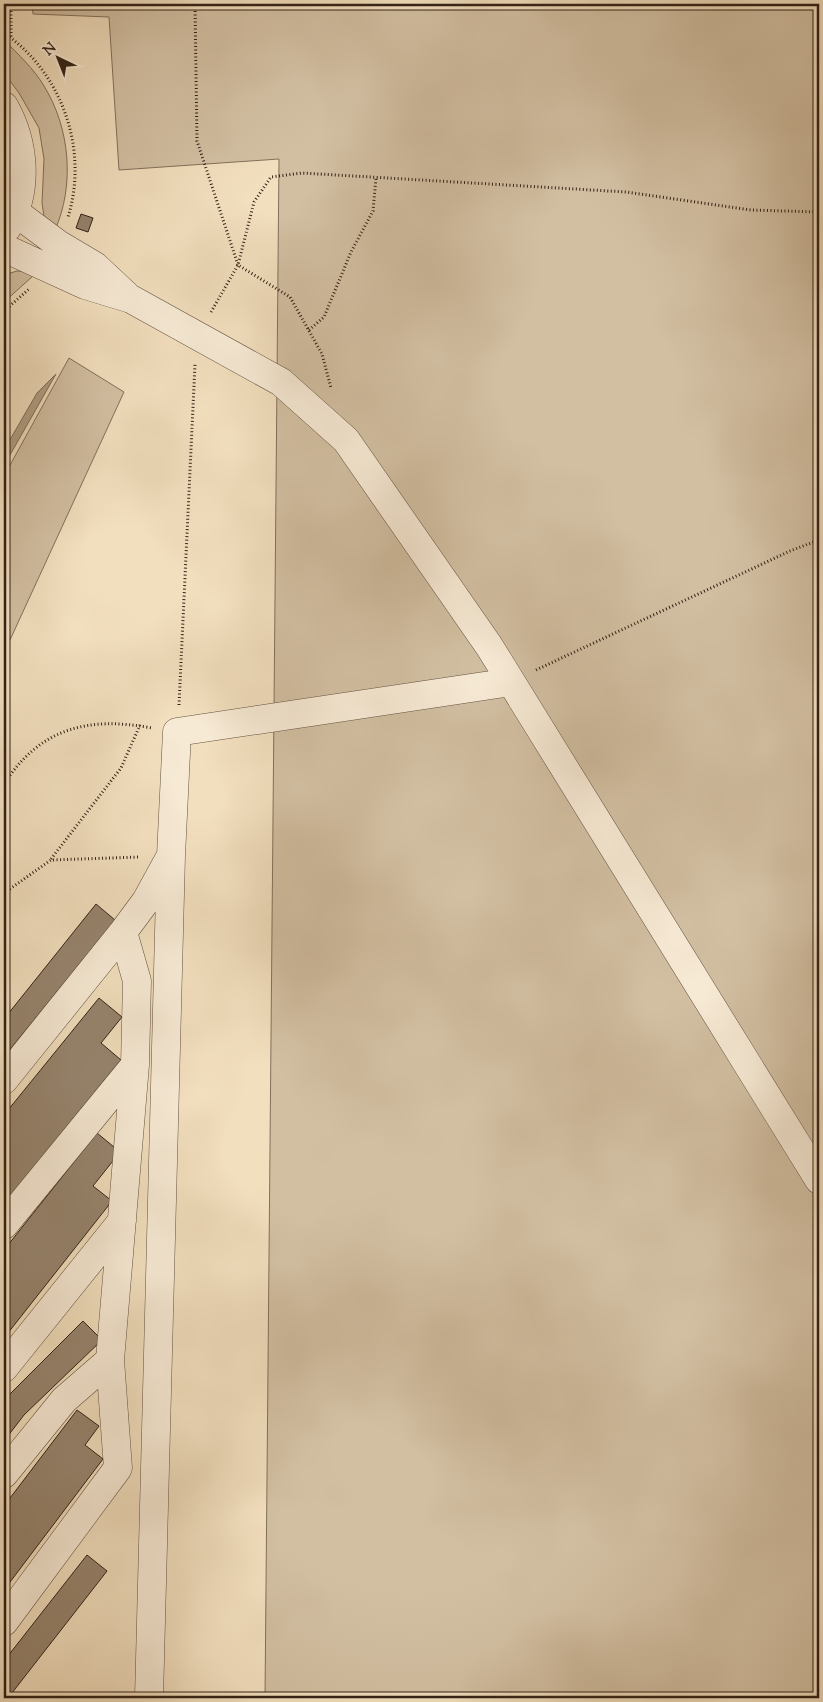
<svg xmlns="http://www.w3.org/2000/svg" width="823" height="1702" font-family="'Sorts Mill Goudy',serif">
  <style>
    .green { fill: #d2bfa2; stroke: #82705c }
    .water { fill: #b19f85; stroke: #7f6d59 }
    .building { fill: #96846e; stroke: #332217 }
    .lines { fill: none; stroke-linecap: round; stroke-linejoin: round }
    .minor-casing { stroke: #635141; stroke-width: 29 }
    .path { stroke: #332217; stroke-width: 3; stroke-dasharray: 1 2.5; stroke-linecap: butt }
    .minor { stroke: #f7ead5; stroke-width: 28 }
  </style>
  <rect width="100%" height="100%" fill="#f2dfbe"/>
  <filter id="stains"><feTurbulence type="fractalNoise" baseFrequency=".004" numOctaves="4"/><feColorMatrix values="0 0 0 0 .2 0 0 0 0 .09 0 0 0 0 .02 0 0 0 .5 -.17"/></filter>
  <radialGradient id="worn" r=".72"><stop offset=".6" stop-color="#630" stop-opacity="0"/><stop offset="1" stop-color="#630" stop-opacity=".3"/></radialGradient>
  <path class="green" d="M32,4h787v1694h-554l14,-1539 -160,11 -10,-153 -76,-3z
    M4,40c14,14 30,29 40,46 26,42 31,99 11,144l-11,-14 -2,-13 2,-44 -5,-31 -20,-35 -15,-20z
    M17,271l15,1 1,4 -29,26v-27z
    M69,358l55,34 -120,261v-177z"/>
  <path class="water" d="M56,374l-50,88 -2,6v-18l33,-57z"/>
  <path class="building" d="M81,214l12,4 -5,14 -12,-4z
    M96,904l19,16 -111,137v-38z
    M99,998l23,19 -21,26 20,17 -117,143v-88z
    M97,1133l23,19 -27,34 19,15 -108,137v-88z
    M83,1321l19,19 -78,75 -20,26v-41z
    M77,1410l22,16 -14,19 18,14 -99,131v-84z
    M87,1555l20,16 -99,127h-4v-37z"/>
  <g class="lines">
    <defs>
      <path id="minor" d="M4,106c21,37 25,84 3,122
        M15,212l43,32 37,22 31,29
        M4,248l81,37 46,14 150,83 65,58 143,206 330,534
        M123,932l23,-31 23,-42
        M4,1080l119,-148 14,49 -2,84 -25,295 8,108 -114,154
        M4,1225l131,-160
        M4,1368l118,-147
        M4,1474l60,-74 46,-40
        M149,1698l22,-842 6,-124 334,-50"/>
    </defs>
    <use href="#minor" class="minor-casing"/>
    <path class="path" d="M11,4v33
      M195,4l2,137 41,124 52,32 32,57 9,34
      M4,33c58,39 85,117 64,184
      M4,311l25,-22
      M211,312l27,-47 16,-63 17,-25 31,-4 324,19 125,18 68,2
      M309,330l15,-13 27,-65 22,-41 3,-33
      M536,670l254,-119 29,-11
      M179,705l16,-341
      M4,784c36,-56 84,-68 148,-56
      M51,859l70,-91 19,-43
      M4,893l47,-33 89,-3"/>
    <use href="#minor" class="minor"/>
  </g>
  <rect width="823" height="1702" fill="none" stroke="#f2dfbe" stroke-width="20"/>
  <rect x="5" y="5" width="813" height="1692" fill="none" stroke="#332217" stroke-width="2.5"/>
  <rect x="10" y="10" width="803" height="1682" fill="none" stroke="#332217"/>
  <g transform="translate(58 58) rotate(317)" stroke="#f7ead5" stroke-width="4" paint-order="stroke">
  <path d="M0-4L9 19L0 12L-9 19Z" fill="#332217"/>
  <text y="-8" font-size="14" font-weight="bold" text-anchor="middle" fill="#332217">N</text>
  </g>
  <rect width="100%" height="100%" filter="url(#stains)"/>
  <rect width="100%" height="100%" fill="url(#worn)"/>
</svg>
